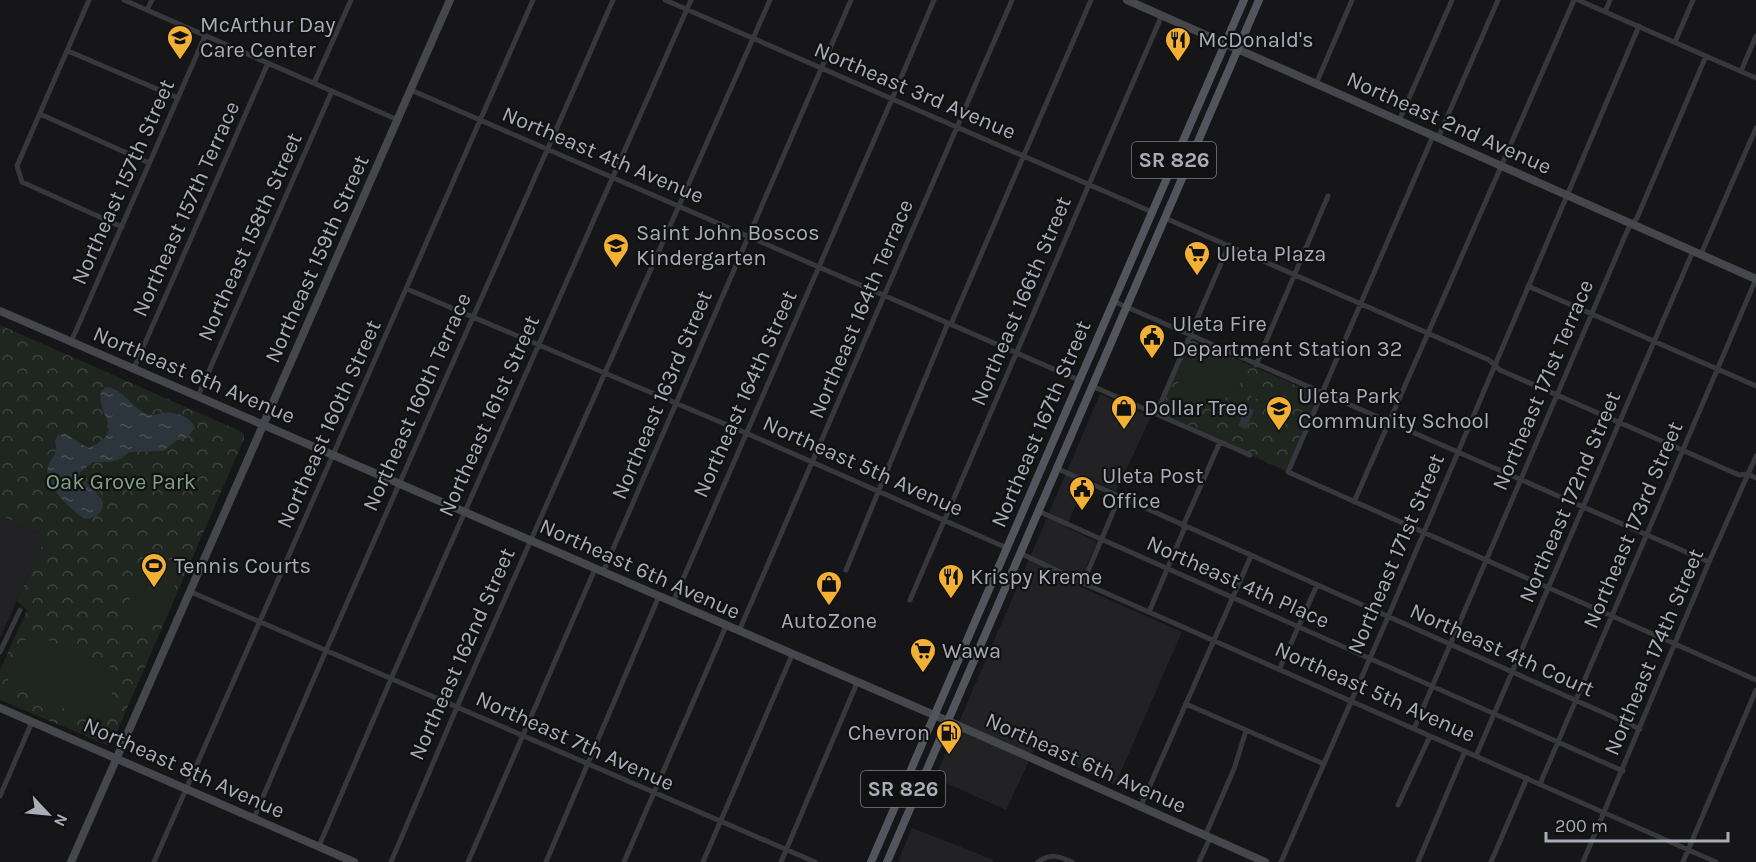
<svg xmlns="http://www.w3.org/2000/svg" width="1756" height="862" font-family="Karla,sans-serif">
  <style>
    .built { fill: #222225 }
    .forest { fill: url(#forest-crowns) }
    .pitch { fill: #1e261f }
    .water { fill: url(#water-ripples) }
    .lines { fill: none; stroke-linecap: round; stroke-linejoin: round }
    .street { stroke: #37383d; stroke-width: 5 }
    .secondary { stroke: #45474d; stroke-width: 8 }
    .primary { stroke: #53555c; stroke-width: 8 }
    .labels { text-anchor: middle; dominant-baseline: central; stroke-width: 4.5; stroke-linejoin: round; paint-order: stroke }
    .shield { fill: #111113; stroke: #7b7e86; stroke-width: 1.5 }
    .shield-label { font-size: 21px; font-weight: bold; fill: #a8adb8 }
    .poi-label { font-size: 22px; fill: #a8adb8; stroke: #111113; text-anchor: start }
    .street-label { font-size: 22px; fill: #a8adb8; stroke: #111113 }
    .park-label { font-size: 22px; fill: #7fa381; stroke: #111113 }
  </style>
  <defs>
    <pattern id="forest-crowns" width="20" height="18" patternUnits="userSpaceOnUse" patternTransform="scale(1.5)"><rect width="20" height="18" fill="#1e261f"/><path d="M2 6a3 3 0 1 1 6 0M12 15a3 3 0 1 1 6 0" fill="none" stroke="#3c433d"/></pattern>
    <pattern id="water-ripples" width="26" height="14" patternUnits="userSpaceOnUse" patternTransform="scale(1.5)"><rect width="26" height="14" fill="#2c353c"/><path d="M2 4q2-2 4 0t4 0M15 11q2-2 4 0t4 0" fill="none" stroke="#485056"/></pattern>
  </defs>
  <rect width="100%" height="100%" fill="#161618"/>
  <path class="built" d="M1100,394l51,23 -35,74 -28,-13 -22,49 31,15 -19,44 104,46 -67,153 -80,-37 -29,62 -71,-32z
    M0,515l41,18 3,8 -44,97z
    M912,828l82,32 -1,2h-95z"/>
  <path class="forest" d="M0,325l240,106 4,3v5l-132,304 -5,2 -107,-45v-30l27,-60 -10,-9 27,-60 -3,-8 -41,-18z
    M1189,338l129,57 -32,76 -127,-57z"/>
  <path class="pitch" d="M1197,347l24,10 2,-3 27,13c-14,33 -45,48 -79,33l22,-52z
    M1246,379l17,7 -6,13 -16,-7z
    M1264,387l18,8 -6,13 -18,-8z
    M152,552l31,14 -26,59 -33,-13z
    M29,632l92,40 -22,51 -93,-39z"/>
  <path class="water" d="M107,387c16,2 24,20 38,26 7,4 11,1 18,0 11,-2 28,4 32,15l-10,11 -8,1 -14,11 -34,1c-10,11 -21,10 -36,10l-13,10 -1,5 15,12 9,13 -1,8 -6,7 -11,2c-13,-8 -42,-35 -37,-52 4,-13 10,-9 7,-26l2,-5 7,-3 24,15c41,-17 7,-33 13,-57z
    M1246,407l8,3 -8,19 -8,-3z"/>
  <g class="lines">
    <path class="street" d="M89,0l-72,166 5,16 100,45
      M124,0l274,120
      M665,0l487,212
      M1578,0l178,78
      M147,10l5,-10
      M1605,12l5,-12
      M1675,42l18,-42
      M68,51l110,47
      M1741,71l15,-35
      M314,83l37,-83
      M1316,84l36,-84
      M411,90l668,290
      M40,114l109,49
      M1399,121l53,-121
      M1433,136l-145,336 468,208
      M1438,138l60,-138
      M1165,218l324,142 11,10 239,105 9,-1 8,4
      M1701,254l55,-126
      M1528,286l228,100
      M407,289l339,144 261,115
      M1113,301l596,261
      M951,324l140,-324
      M71,342l134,-306
      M1256,365l72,-169
      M134,368l134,-305
      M1092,386l158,69
      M198,396l134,-305
      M1156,414l73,-169
      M1056,468l584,261
      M1354,502l220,-502
      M1038,511l585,260
      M1183,526l37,-84
      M1020,553l63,30 633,279
      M846,570l102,-247
      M603,572l248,-572
      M1083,583l36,-85
      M191,592l624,270
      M910,600l252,-585
      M673,602l219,-503 42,-99
      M1149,612l36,-85
      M739,631l273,-631
      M0,652l20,-42
      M1280,668l37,-83
      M1186,704l138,60
      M1414,729l214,-500 9,-11 69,-162
      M1476,756l217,-505
      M1540,784l216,-505
      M0,796l32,-74
      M1398,805l32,-69
      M1140,808l111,-252
      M254,818c116,-274 240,-545 359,-818
      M1205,836l29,-67 12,-38
      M319,846l72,-167 300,-679
      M154,862l379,-862
      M391,862l66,-155 313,-707
      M468,862l127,-293
      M546,862l113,-266
      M624,862l102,-236
      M703,862l89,-207
      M781,862l76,-179
      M1038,862c12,-9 21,-6 34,0
      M1199,862l11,-24
      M1281,862l107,-245 251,-591
      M1418,862l47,-111
      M1491,862l36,-84
      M1583,862l126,-300 47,-106
      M1683,862l73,-172"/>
    <path class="secondary" d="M1127,0l629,279
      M0,311l948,410 317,141
      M0,708l354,154
      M71,862l379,-862"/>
    <path class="primary" d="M871,862l373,-862
      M887,862l372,-862"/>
  </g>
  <defs>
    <symbol id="school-pin" viewBox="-11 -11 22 30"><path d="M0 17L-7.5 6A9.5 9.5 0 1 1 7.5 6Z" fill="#f2b134" stroke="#111113"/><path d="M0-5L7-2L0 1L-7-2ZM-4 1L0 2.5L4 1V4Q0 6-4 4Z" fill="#111"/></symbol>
    <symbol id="restaurant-pin" viewBox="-11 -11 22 30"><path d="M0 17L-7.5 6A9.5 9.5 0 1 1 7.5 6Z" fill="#f2b134" stroke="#111113"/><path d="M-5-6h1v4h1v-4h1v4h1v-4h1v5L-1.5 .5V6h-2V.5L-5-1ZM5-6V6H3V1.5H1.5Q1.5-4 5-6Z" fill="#111"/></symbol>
    <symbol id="supermarket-pin" viewBox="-11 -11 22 30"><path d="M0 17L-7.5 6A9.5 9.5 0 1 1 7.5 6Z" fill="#f2b134" stroke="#111113"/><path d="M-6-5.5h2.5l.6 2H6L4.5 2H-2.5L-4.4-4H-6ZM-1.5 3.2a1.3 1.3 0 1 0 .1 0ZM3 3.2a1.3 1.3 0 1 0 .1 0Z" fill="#111"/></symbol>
    <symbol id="civic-pin" viewBox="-11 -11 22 30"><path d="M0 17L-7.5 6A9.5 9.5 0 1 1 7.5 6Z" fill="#f2b134" stroke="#111113"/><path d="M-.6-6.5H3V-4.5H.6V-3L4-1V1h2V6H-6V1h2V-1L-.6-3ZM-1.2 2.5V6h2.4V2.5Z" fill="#111"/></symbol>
    <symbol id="shop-pin" viewBox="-11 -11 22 30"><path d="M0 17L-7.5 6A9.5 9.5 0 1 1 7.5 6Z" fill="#f2b134" stroke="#111113"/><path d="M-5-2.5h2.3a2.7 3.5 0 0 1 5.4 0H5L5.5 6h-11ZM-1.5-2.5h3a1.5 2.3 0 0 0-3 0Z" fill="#111"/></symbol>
    <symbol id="stadium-pin" viewBox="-11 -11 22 30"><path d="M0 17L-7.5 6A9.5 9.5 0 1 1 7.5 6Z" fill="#f2b134" stroke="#111113"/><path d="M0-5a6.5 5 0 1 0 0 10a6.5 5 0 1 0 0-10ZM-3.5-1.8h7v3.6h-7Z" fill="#111"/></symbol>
    <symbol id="fuel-pin" viewBox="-11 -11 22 30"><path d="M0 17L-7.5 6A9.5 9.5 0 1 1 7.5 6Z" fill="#f2b134" stroke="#111113"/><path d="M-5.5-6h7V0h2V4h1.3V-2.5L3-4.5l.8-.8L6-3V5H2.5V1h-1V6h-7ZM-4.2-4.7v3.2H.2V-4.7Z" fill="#111"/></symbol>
  </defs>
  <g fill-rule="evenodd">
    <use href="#school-pin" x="165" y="23" width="30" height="40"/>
    <use href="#restaurant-pin" x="1163" y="25" width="30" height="40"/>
    <use href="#school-pin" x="601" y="231" width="30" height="40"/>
    <use href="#supermarket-pin" x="1182" y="239" width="30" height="40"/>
    <use href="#civic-pin" x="1137" y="322" width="30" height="40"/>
    <use href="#shop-pin" x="1109" y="393" width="30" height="40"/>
    <use href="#school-pin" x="1264" y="394" width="30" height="40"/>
    <use href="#civic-pin" x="1067" y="474" width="30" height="40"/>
    <use href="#stadium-pin" x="139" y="551" width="30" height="40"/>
    <use href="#restaurant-pin" x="936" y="562" width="30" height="40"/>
    <use href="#shop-pin" x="814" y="569" width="30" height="40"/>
    <use href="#supermarket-pin" x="908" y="636" width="30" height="40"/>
    <use href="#fuel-pin" x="934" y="718" width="30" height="40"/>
  </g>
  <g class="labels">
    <g class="shield">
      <rect x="1132" y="142" width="84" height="36" rx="4.5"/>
      <rect x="861" y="771" width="84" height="36" rx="4.5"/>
    </g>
    <g class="shield-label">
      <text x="1174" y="160">SR 826</text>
      <text x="903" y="789">SR 826</text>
    </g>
    <g class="poi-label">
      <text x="200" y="25">McArthur Day<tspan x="200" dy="25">Care Center</tspan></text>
      <text x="1198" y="40">McDonald's</text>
      <text x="636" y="233">Saint John Boscos<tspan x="636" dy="25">Kindergarten</tspan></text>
      <text x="1216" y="254">Uleta Plaza</text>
      <text x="1172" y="324">Uleta Fire<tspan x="1172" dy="25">Department Station 32</tspan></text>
      <text x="1298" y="396">Uleta Park<tspan x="1298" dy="25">Community School</tspan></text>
      <text x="1144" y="408">Dollar Tree</text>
      <text x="1102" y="476">Uleta Post<tspan x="1102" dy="25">Office</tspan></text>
      <text x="174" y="566">Tennis Courts</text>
      <text x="970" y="577">Krispy Kreme</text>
      <text x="829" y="621" text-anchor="middle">AutoZone</text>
      <text x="942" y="651">Wawa</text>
      <text x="930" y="733" text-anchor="end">Chevron</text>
    </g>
    <g class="street-label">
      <text transform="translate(915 91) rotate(23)">Northeast 3rd Avenue</text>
      <text transform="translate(1449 123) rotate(24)">Northeast 2nd Avenue</text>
      <text transform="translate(603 155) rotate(23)">Northeast 4th Avenue</text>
      <text transform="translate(123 182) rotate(-66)">Northeast 157th Street</text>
      <text transform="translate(186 209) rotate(-66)">Northeast 157th Terrace</text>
      <text transform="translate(250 237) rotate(-66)">Northeast 158th Street</text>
      <text transform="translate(317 259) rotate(-66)">Northeast 159th Street</text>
      <text transform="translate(1021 301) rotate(-67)">Northeast 166th Street</text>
      <text transform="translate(861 309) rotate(-67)">Northeast 164th Terrace</text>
      <text transform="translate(194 375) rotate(23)">Northeast 6th Avenue</text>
      <text transform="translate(1543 385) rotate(-67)">Northeast 171st Terrace</text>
      <text transform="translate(745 394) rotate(-66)">Northeast 164th Street</text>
      <text transform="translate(662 395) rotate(-67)">Northeast 163rd Street</text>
      <text transform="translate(417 402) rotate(-66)">Northeast 160th Terrace</text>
      <text transform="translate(489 416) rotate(-66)">Northeast 161st Street</text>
      <text transform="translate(329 424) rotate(-66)">Northeast 160th Street</text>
      <text transform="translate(1041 424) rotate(-67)">Northeast 167th Street</text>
      <text transform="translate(863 466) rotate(24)">Northeast 5th Avenue</text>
      <text transform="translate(1570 497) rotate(-67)">Northeast 172nd Street</text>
      <text transform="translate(1633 525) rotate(-67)">Northeast 173rd Street</text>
      <text transform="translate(1396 554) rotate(-67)">Northeast 171st Street</text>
      <text transform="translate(640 569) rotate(24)">Northeast 6th Avenue</text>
      <text transform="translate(1238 582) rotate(24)">Northeast 4th Place</text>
      <text transform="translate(1502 650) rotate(24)">Northeast 4th Court</text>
      <text transform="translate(1654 652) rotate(-67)">Northeast 174th Street</text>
      <text transform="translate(462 654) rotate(-66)">Northeast 162nd Street</text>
      <text transform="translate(1375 692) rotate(24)">Northeast 5th Avenue</text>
      <text transform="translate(575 741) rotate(24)">Northeast 7th Avenue</text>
      <text transform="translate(1086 763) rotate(24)">Northeast 6th Avenue</text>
      <text transform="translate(184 768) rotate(24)">Northeast 8th Avenue</text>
    </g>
    <g class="park-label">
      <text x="121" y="482">Oak Grove Park</text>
    </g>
  </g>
  <g transform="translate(48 814) rotate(116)" stroke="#111113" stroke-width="4.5" paint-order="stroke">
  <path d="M0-4.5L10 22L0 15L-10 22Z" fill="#a8adb8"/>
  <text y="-9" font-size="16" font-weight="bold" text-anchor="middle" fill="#a8adb8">N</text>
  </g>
  <path d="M1546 832v9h182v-9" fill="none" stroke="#a8adb8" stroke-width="3"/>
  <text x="1555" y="832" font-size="18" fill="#a8adb8" stroke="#111113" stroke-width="4.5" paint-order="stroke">200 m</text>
</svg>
